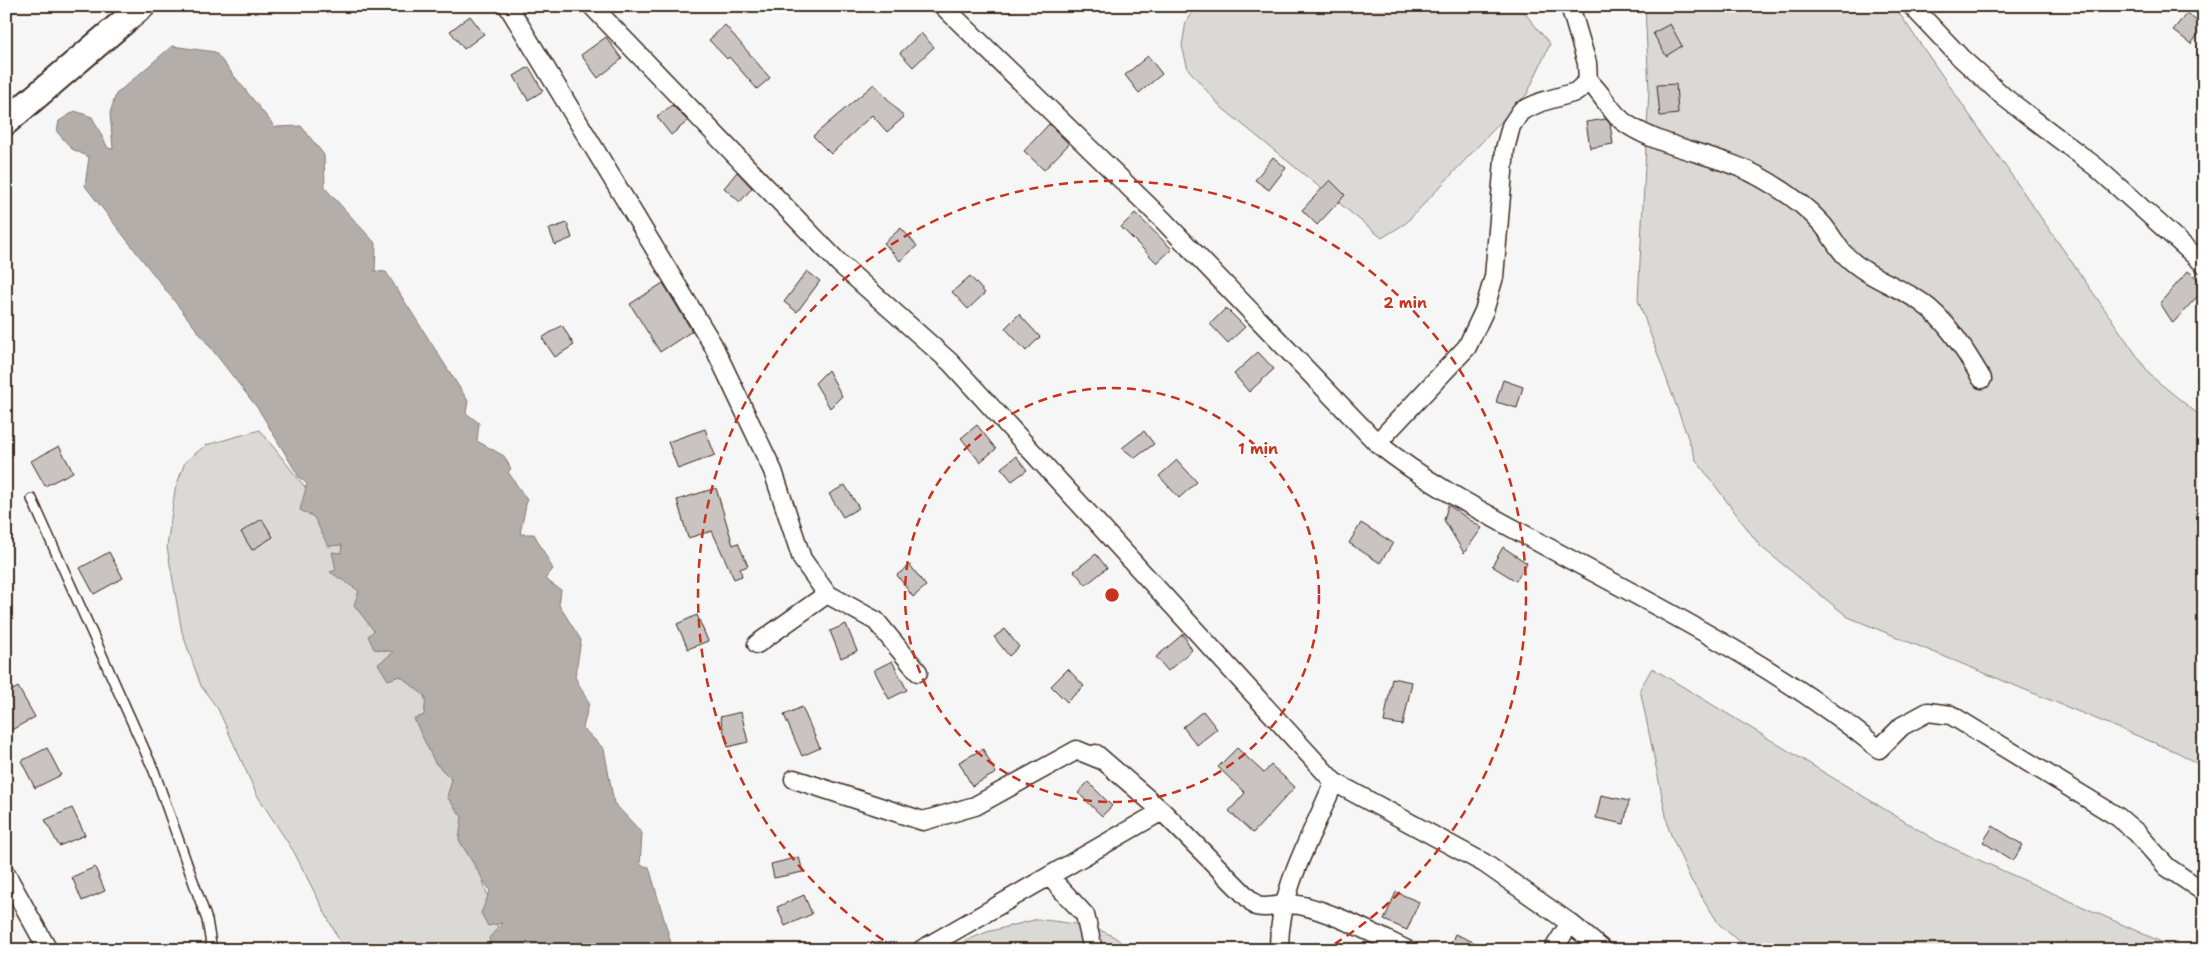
<svg xmlns="http://www.w3.org/2000/svg" width="2210" height="956" font-family="'Shantell Sans',sans-serif">
  <style>
    .green { fill: #dbd9d6; stroke: #8b827a }
    .water { fill: #b4aeaa; stroke: #847972 }
    .building { fill: #c9c3c1; stroke: #3b2a1e }
    .lines { fill: none; stroke-linecap: round; stroke-linejoin: round }
    .lane-casing { stroke: #3b2a1e; stroke-width: 12 }
    .street-casing { stroke: #3b2a1e; stroke-width: 21 }
    .secondary-casing { stroke: #3b2a1e; stroke-width: 29 }
    .lane { stroke: #fff; stroke-width: 9 }
    .street { stroke: #fff; stroke-width: 18 }
    .secondary { stroke: #fff; stroke-width: 25 }
    .ring { fill: none; stroke: #c8321e; stroke-width: 2.5; stroke-dasharray: 9 6 }
    .centre { fill: #c8321e; stroke: #fff; stroke-width: 2.5 }
    .ring-label { font-size: 15px; text-anchor: middle; font-weight: bold; fill: #c8321e; stroke: #fff; stroke-width: 4; stroke-linejoin: round; paint-order: stroke }
  </style>
  <rect width="100%" height="100%" fill="#f7f6f6"/>
  <filter id="ink" filterUnits="userSpaceOnUse"><feTurbulence type="fractalNoise" baseFrequency=".02" numOctaves="2"/><feDisplacementMap in="SourceGraphic" scale="10" xChannelSelector="R" yChannelSelector="G"/><feConvolveMatrix kernelMatrix="1 2 1 2 8 2 1 2 1" color-interpolation-filters="sRGB"/></filter>
  <g filter="url(#ink)">
    <path class="green" d="M1196,6h323l31,38 -23,50 -121,129 -24,15 -161,-131 -33,-38 -6,-23 4,-25z
      M1645,6h249l257,370 53,43v349l-25,-15 -331,-136 -88,-71 -64,-86 -58,-160 11,-210z
      M260,430l133,169 112,351h-161l-50,-98 -37,-57 -39,-86 -17,-23 -19,-54 -15,-85 8,-57 10,-28 21,-17z
      M1652,668l285,173 242,109h-421l-21,-10 -18,-16 -28,-44 -22,-50 -29,-141z
      M1038,919c25,4 76,6 89,31h-184l44,-18z"/>
    <path class="water" d="M172,46l43,6 60,75 26,-1 23,29 1,33 51,56 -1,27 11,1 82,129 -2,12 13,10 -2,18 27,15 7,13 -3,3 19,28 -7,34h14l19,35 -8,10 16,11 -2,15 22,35 -6,37 14,26 -6,25 21,21 10,54 28,30 -2,32 9,2 24,83h-181l-3,-12 13,-15 -14,3 -7,-13 9,-22 -31,-51 3,-23 -15,-20 5,-17 -17,-17 -21,-44 10,-4 2,-18 -26,-21 -12,4 -10,-16 16,-12 -20,-3 -6,-13 6,-5 -20,-26 5,-14 -29,-19 6,-2 -4,-18 9,1 1,-8 -14,1 -14,-29 -14,-7 7,-26 -8,-7 -40,-67 -174,-224 4,-29 -17,-8 -15,-17 2,-11 16,-10 17,6 16,31 5,1 -3,-36 6,-19z"/>
    <path class="building" d="M2187,13l17,14 -13,17 -18,-14z
      M470,16l14,18 -20,15 -14,-18z
      M1670,24l12,22 -16,10 -13,-23z
      M725,25l45,53 -13,11 -28,-32 -2,2 -18,-19z
      M921,33l13,14 -21,20 -13,-14z
      M606,37l16,22 -24,19 -17,-23z
      M1148,56l14,18 -23,19 -14,-18z
      M529,67l14,24 -15,9 -14,-24z
      M874,84l30,33 -17,15 -15,-17 -41,39 -18,-18z
      M1676,84l2,30 -18,2 -3,-31z
      M672,105l16,16 -17,14 -14,-18z
      M1606,119l4,5 3,20 -23,4 -4,-26z
      M1049,124l20,20 -25,26 -20,-19z
      M1273,157l13,11 -17,22 -14,-10z
      M737,172l15,16 -12,14 -16,-14z
      M1330,180l15,15 -28,30 -15,-15z
      M1135,213l37,36 -15,14 -36,-36z
      M567,223l5,15 -17,7 -6,-16z
      M901,228l16,18 -17,15 -16,-18z
      M807,271l13,10 -23,31 -13,-10z
      M2188,271l16,13v5l-31,34 -13,-20z
      M970,276l15,17 -17,16 -16,-17z
      M663,283l29,48 -32,21 -30,-48z
      M1226,308l19,19 -17,16 -18,-19z
      M1019,314l21,23 -14,14 -21,-23z
      M562,325l12,20 -19,12 -13,-19z
      M1258,352l16,17 -25,23 -15,-18z
      M828,370l14,26 -12,12 -15,-25z
      M1503,380l20,7 -6,21 -21,-6z
      M977,425l19,24 -16,13 -19,-24z
      M705,429l10,26 -37,14 -10,-27z
      M1144,431l10,13 -19,14 -13,-10z
      M59,446l14,26 -28,14 -14,-25z
      M1016,456l11,14 -15,11 -11,-13z
      M1177,460l20,22 -18,16 -20,-22z
      M845,485l14,23 -16,9 -14,-23z
      M716,488l17,57 5,-2 10,23 -8,3 2,7 -8,3 -22,-48 -24,7 -11,-38z
      M1448,505l34,23 -18,25 -20,-33z
      M262,519l11,18 -21,13 -11,-18z
      M1361,523l32,20 -13,20 -31,-20z
      M1503,547l24,16 -11,18 -24,-15z
      M109,552l14,26 -29,16 -14,-26z
      M1096,554l11,14 -21,17 -12,-14z
      M910,565l16,21 -13,11 -16,-22z
      M697,615l11,26 -20,8 -11,-25z
      M846,624l11,27 -16,7 -11,-27z
      M1005,629l14,18 -10,9 -15,-19z
      M1183,634l9,16 -24,21 -12,-14z
      M892,661l15,29 -18,9 -15,-29z
      M1068,669l16,17 -17,16 -16,-16z
      M1392,678l20,4 -9,43 -19,-3z
      M18,687l17,30 -29,16v-39z
      M802,707l18,41 -18,8 -18,-41z
      M1203,711l14,18 -20,16 -14,-18z
      M741,712l7,30 -20,5 -8,-30z
      M47,748l14,27 -26,13 -14,-27z
      M1237,748l27,25 7,-8 24,22 -42,46 -24,-22 16,-18 -27,-26z
      M983,749l13,24 -24,13 -13,-24z
      M1088,782l24,24 -10,10 -24,-23z
      M1601,795l28,6 -5,23 -28,-6z
      M72,808l13,27 -26,11 -14,-26z
      M1993,826l30,19 -10,16 -30,-19z
      M799,857l4,15 -29,6 -3,-14z
      M95,867l10,24 -23,10 -10,-24z
      M1396,892l23,10 -12,28 -23,-10z
      M804,895l8,19 -27,12 -8,-19z
      M1455,934l37,16h-44z"/>
    <g class="lines">
      <defs>
        <path id="lane" d="M32,499l122,272 53,149 5,30"/>
        <path id="street" d="M508,6l205,339 60,126 29,88 25,35 49,27 42,51
          M592,6l248,258 110,98 384,420 150,81 86,60 33,27
          M943,6l219,213 215,224c51,41 104,68 161,99 117,64 238,122 341,207l23,-23 26,-14 23,3 167,102 19,16 30,34 37,25
          M1912,6l49,52 43,39 92,70 108,97
          M1588,81c16,13 22,33 40,44 40,25 90,29 130,51 24,13 46,28 64,48 8,9 14,21 22,30 22,23 52,31 77,48 27,19 44,49 61,77
          M1377,443l90,-96 17,-36 10,-34 11,-128 6,-23 10,-15 20,-9 35,-10 12,-11 -1,-18 -17,-57
          M757,644l70,-50
          M1096,754l66,57 94,95c15,4 28,-4 43,-1 32,6 77,30 108,45
          M794,779l129,42 52,-15 102,-56 27,11
          M6,874l42,76
          M1049,876l36,39 8,35
          M921,950l241,-139
          M1279,950c-1,-59 33,-114 55,-168
          M1553,950l17,-27"/>
        <path id="secondary" d="M6,122l136,-116"/>
      </defs>
      <use href="#lane" class="lane-casing"/>
      <use href="#street" class="street-casing"/>
      <use href="#secondary" class="secondary-casing"/>
      <use href="#lane" class="lane"/>
      <use href="#street" class="street"/>
      <use href="#secondary" class="secondary"/>
    </g>
  </g>
  <g class="ring">
    <circle cx="1112" cy="595" r="207"/>
    <path d="M896 948A414 414 0 1 1 1328 948"/>
  </g>
  <circle cx="1112" cy="595" r="8" class="centre"/>
  <g class="ring-label">
    <text x="1405" y="308">2 min</text>
    <text x="1258" y="454">1 min</text>
  </g>
  <rect width="2210" height="956" fill="none" stroke="#fff" stroke-width="25"/>
  <rect x="12" y="12" width="2185" height="931" fill="none" stroke="#3b2a1e" stroke-width="2" filter="url(#ink)"/>
</svg>
